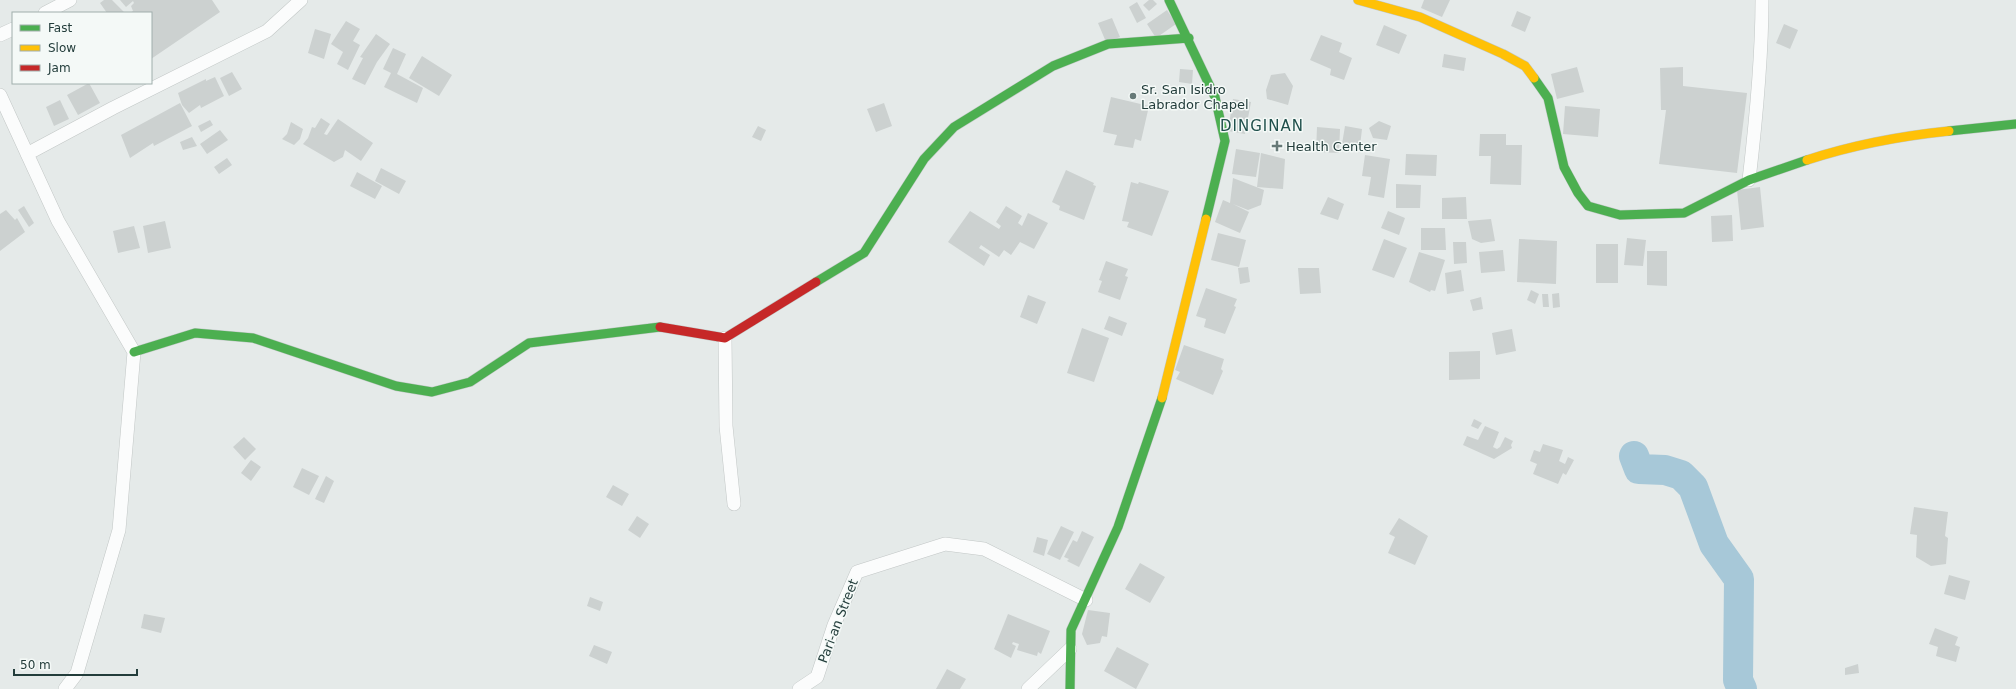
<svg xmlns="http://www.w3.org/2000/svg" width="2016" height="689" font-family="'DejaVu Sans',sans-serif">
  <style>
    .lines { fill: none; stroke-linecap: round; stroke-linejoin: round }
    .river { stroke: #a7c8d8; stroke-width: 30 }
    .building { fill: #ccd1d0 }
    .street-casing { stroke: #c2c7c6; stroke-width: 14 }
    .fast-casing { stroke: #c1c8c6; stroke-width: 10 }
    .slow-casing { stroke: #c1c8c6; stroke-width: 10 }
    .jam-casing { stroke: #c1c8c6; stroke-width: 10 }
    .street { stroke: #fbfcfc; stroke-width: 13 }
    .fast { stroke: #4caf50; stroke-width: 9 }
    .slow { stroke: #ffc107; stroke-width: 9 }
    .jam { stroke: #c62828; stroke-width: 9 }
    .poi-dot { fill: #677a78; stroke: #f4f9f7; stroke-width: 1.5 }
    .labels { text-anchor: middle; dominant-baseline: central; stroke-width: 3; stroke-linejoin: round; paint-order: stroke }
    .poi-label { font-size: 13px; fill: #233d3b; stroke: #f4f9f7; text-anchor: start }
    .street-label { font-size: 13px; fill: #233d3b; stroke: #f4f9f7 }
    .quarter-label { font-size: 15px; letter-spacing: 1px; fill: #1f4f4b; stroke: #f4f9f7 }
  </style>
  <rect width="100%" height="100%" fill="#e5eae9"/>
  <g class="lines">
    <path class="river" d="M1634,456l5,13 26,1 16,5 12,12 21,57 25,35 -1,101 4,9"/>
  </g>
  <path class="building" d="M104,0h8l13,13h-18l-7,-10z
    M120,0h92l8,12 -69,47v-46h-21l3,-2 -2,-5 3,-3 -1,-2 -7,6z
    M1149,0h4l4,4 -8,7 -6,-6z
    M1424,0h26l-8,17 -21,-9z
    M1137,2l9,16 -9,5 -8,-16z
    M1167,10l9,14 -20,14 -9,-14z
    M1517,11l14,6 -6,15 -14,-6z
    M1112,18l8,19 -14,5 -8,-19z
    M346,21l14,8 -7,12 7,4 -12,25 -11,-6 6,-12 -12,-8z
    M1784,24l14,6 -8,19 -14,-6z
    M1384,25l23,10 -8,19 -23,-9z
    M315,29l16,5 -7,25 -16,-6z
    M376,34l14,10 -13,18 -12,23 -13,-6 11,-21 -3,-1z
    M1321,35l21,8 -3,9 13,6 -8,22 -14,-5 1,-6 -21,-9z
    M393,48l13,6 -9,20 26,14 -6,15 -33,-16 7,-14 -8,-4z
    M1444,54l22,4 -2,13 -22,-4z
    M422,56l30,19 -13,21 -30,-18z
    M1577,67l7,25 -27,7 -6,-25z
    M1683,67v19l64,7 -10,80 -78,-9 7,-54h-5l-1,-42z
    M1180,69l13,1 -1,14 -13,-2z
    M232,72l10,17 -13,7 -9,-18z
    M1285,73l8,13 -5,19 -21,-6 -1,-9 5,-15z
    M215,77l9,19 -23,12 -1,-3 -11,8 -7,-8 -4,-12 28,-14v2z
    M89,83l11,20 -22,12 -11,-20z
    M1111,97l38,9 -8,35 -6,-2 -2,9 -19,-3 3,-10 -14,-3z
    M1233,99l18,3 -6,32 -17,-3z
    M60,100l9,19 -15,7 -8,-19z
    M180,103l12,23 -38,20 -1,-3 -23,15 -9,-23z
    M884,103l8,23 -16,6 -9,-23z
    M1565,106l35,3 -2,28 -35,-3z
    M321,118l9,6 -6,10 3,1 11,-16 35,24 -12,18 -16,-11 -2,7 -9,5 -31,-18 5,-6 4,-11 3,1z
    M210,120l3,5 -12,7 -3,-6z
    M1379,121l12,5 -4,14 -14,-2 -4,-10z
    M291,122l12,7 -3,10 -6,6 -12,-6 5,-5z
    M758,126l8,4 -5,11 -9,-4z
    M1345,126l17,3 -2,17 -18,-2z
    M1317,127l23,2 -1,24 -23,-1z
    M220,130l8,10 -21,14 -7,-10z
    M1480,134h26v11h16l-1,40 -31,-1 1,-28h-12z
    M192,137l5,9 -14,4 -3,-8z
    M1236,149l24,4 -4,24 -24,-3z
    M1261,153l24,6 -2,30 -26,-2z
    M1406,154l31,1 -1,21 -31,-1z
    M1365,155l25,4 -6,39 -16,-3 3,-18 -9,-1z
    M227,158l5,7 -13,9 -5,-7z
    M381,168l25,13 -7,13 -24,-13z
    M1066,170l28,13 -1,2 3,1 -12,34 -25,-10 1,-4 -8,-4z
    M357,172l25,14 -7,13 -25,-13z
    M1233,178l31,12 -3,15 -13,5 -15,-6 16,8 -9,21 -25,-11 8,-22 7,3z
    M1131,182l7,2 1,-2 30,9 -17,45 -25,-9 2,-5 -7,-1z
    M1396,184l25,1 -1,23h-24z
    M1760,187l4,40 -23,3 -4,-40z
    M1328,197l16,7 -6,16 -18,-6z
    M1466,197l1,22h-25v-21z
    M24,206l10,17 -5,4 -11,-17z
    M1006,206l16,10 -4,7 4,3 6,-13 20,10 -14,26 -14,-7 -9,13 -7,-5 -5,7 -18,-12 -2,3 11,7 -6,11 -36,-24 22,-31 29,18 2,-3 -5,-4z
    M6,210l9,10 2,-2 8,14 -25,19v-37z
    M1388,211l17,7 -6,17 -18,-7z
    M1732,215l1,26 -21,1 -1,-26z
    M1491,219l4,22 -14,2 -9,-4 -4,-18z
    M165,221l6,27 -23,5 -5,-27z
    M134,226l6,22 -22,5 -5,-22z
    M1421,228h24l1,22h-25z
    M1218,233l28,7 -7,27 -28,-7z
    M1627,238l19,2 -3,26 -19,-1z
    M1384,239l23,9 -13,30 -22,-8z
    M1519,239l38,2 -1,43 -39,-2z
    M1453,242h13l1,21 -13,1z
    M1596,244h22v39h-22z
    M1503,250l2,21 -24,2 -2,-21z
    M1647,251h20v35l-20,-1z
    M1419,252l26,8 -10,31 -4,-1 -1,2 -21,-10z
    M1106,261l22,8 -3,7 3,1 -8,23 -22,-8 4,-11 -3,-1z
    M1248,267l2,15 -10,2 -2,-16z
    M1298,268h21l2,25 -21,1z
    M1461,270l3,21 -17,3 -2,-21z
    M1206,288l31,11 -3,7 2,1 -11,27 -21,-7 2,-8 -10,-3z
    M1531,290l8,4 -4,10 -8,-4z
    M1559,293l1,14 -7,1 -1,-14z
    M1542,294h6l1,13h-6z
    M1028,295l18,7 -9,22 -17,-7z
    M1481,297l2,12 -10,2 -3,-11z
    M1109,316l18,7 -5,13 -18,-7z
    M1082,328l27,10 -15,44 -27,-9z
    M1512,329l4,22 -20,4 -4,-22z
    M1184,345l40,14 -3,10 2,2 -10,24 -37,-16 4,-7 -5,-2z
    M1480,351v28l-31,1v-28z
    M1474,419l8,4 -4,6 -7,-3z
    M1485,426l14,6 -6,15 4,2 3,-2 5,-10 8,4 -2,4 1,3 -18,11 -31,-14 4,-9 11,4z
    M244,437l12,12 -11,11 -12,-13z
    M1543,444l20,6 -4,11 6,3 3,-7 6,3 -8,15 -3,-2 -5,11 -25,-10 4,-10 -7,-3 4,-11 6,2z
    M251,460l10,7 -10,14 -10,-8z
    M302,468l17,8 -10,19 -16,-8z
    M326,476l8,5 -10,22 -9,-4z
    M613,485l16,9 -7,12 -16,-9z
    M1914,507l34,5 -3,24 3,2 -2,26 -15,2 -15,-9 1,-22 -7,-1z
    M637,516l12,8 -9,14 -12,-8z
    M1399,518l29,18 -13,29 -27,-12 7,-16 -6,-3z
    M1061,526l13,6 -14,28 -13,-6z
    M1082,531l12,6 -15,30 -12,-6 2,-2 -5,-2 9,-17 4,2z
    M1037,537l11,3 -4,16 -11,-4z
    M1140,563l25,14 -15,26 -25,-14z
    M1949,575l21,6 -5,19 -21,-6z
    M590,597l13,5 -3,9 -13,-5z
    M1088,610l22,3 -3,24 -5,-1 -2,7 -13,2 -5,-11z
    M144,614l21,4 -4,15 -20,-5z
    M1008,614l42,17 -9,23 -3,-2 -1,4 -20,-6 2,-6 -6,-2 -1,2 4,2 -5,12 -17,-9z
    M1935,628l23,9 -3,8 5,2 -4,15 -20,-6 2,-9 -9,-3z
    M594,645l18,7 -5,12 -18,-8z
    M1117,647l32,17 -13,25 -32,-18z
    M1858,664l1,9 -14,2v-7z
    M947,669l19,10 -6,10h-24z"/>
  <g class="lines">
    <defs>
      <path id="street" d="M45,13l25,-13
        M0,35l13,-6
        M0,95l58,126 76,131 -15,178 -42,143 -12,16
        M27,154l86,-46 154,-77 34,-31
        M1749,180c7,-60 13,-119 13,-180
        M725,338l1,88 8,78
        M799,689l18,-12 17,-52 23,-53 88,-28 39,5 102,51
        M1028,689l42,-40"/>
      <path id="fast" d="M1169,0l46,97 10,44 -19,78
        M1534,78l14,20 16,69 14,26 10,13 32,9 64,-2 65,-33 58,-20
        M1949,131l67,-7
        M816,282l48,-29 60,-94 30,-32 99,-61 55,-22 81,-6
        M134,352l61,-19 58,5 143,48 36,6 38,-10 59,-39 131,-16
        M1070,689l1,-59 47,-103 44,-129"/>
      <path id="slow" d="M1358,0l62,17 83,37 22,12 9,12
        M1807,160c46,-15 93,-24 142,-29
        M1162,398l44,-179"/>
      <path id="jam" d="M660,327l65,11 91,-56"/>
    </defs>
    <use href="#street" class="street-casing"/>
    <use href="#fast" class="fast-casing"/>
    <use href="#slow" class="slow-casing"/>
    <use href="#jam" class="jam-casing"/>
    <use href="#street" class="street"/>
    <use href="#fast" class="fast"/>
    <use href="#slow" class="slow"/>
    <use href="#jam" class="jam"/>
  </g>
  <g class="poi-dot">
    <circle cx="1133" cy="96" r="4"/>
    <path d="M1275 140h4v4h4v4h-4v4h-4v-4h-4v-4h4z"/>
  </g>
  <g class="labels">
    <g class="poi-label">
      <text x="1141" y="89">Sr. San Isidro<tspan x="1141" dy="15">Labrador Chapel</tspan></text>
      <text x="1286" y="146">Health Center</text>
    </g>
    <g class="street-label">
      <text transform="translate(838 621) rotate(-69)">Pari-an Street</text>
    </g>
    <g class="quarter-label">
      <text x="1262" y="126">DINGINAN</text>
    </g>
  </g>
  <rect x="12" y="12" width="140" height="72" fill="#f4f9f7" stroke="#a0aeac"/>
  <rect x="20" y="25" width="20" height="6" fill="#4caf50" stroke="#a0aeac"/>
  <text x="48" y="32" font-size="12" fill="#233d3b">Fast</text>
  <rect x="20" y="45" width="20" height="6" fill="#ffc107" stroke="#a0aeac"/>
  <text x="48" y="52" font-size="12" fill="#233d3b">Slow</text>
  <rect x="20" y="65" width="20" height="6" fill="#c62828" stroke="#a0aeac"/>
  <text x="48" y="72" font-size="12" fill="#233d3b">Jam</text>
  <path d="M14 669v6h123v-6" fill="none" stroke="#233d3b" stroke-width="2"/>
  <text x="20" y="669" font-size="12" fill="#233d3b" stroke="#f4f9f7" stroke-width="3" paint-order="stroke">50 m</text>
</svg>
